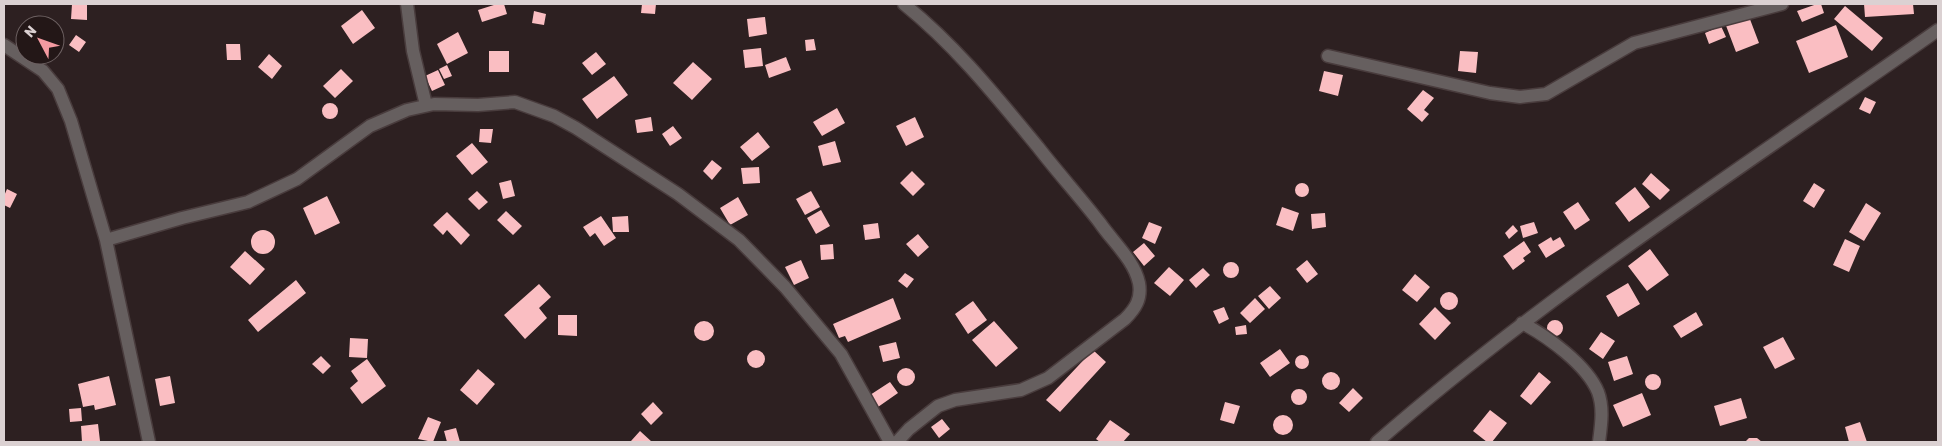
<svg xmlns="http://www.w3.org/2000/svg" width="1942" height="446" font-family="Rubik,sans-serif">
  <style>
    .building { fill: #fabec2 }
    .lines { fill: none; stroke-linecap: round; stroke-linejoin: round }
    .minor-casing { stroke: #493c3d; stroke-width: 15 }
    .minor { stroke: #665f5f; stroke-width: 12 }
  </style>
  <rect width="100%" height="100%" fill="#2d2021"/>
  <path class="building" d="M72,4h15v16l-16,-1z
    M497,4h7l3,10 -25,8 -4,-12z
    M642,4h14l-1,10 -14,-1z
    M1817,4h4l3,9 -22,9 -5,-11z
    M1864,4h49l1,10 -49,3z
    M1845,6l38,32 -11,13 -38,-32z
    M362,10l13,18 -22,16 -12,-18z
    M534,11l12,3 -2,11 -12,-2z
    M1748,14l11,29 -23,9 -11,-29z
    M765,17l2,17 -18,3 -2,-18z
    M1836,25l12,32 -39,16 -13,-32z
    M1721,26l5,11 -17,7 -4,-11z
    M458,32l10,21 -21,11 -10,-20z
    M76,35l10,7 -7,10 -10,-7z
    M814,39l2,11 -10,1 -1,-11z
    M226,44h14l1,16h-14z
    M761,48l2,18 -18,2 -2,-18z
    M489,51h20v21h-20z
    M1460,51l18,1 -2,21 -18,-2z
    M596,52l10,12 -14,11 -10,-12z
    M269,54l13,12 -10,13 -14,-12z
    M786,57l5,13 -22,8 -4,-13z
    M693,62l19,17 -20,21 -19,-17z
    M447,65l5,11 -8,3 -5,-10z
    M341,69l12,12 -18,17 -12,-12z
    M438,70l7,15 -13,6 -7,-15z
    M1324,71l19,4 -5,21 -19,-5z
    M614,76l14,19 -31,24 -15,-20z
    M1423,90l11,8 -10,12 5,4 -7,8 -15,-13z
    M1865,97l11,5 -6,12 -11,-5z
    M322 111a8 8 0 1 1 16 0a8 8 0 1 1-16 0Z
    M837,108l8,15 -23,13 -9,-14z
    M651,117l2,14 -16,2 -2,-13z
    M915,117l9,20 -18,9 -10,-20z
    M673,126l9,12 -12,8 -8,-12z
    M480,129h13l-2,14 -12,-1z
    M758,132l12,15 -18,14 -12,-14z
    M835,141l6,21 -18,4 -5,-20z
    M472,143l16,19 -16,13 -16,-19z
    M712,160l10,8 -10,12 -9,-9z
    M759,167l1,16 -17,1 -2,-16z
    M912,171l13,13 -12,12 -13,-13z
    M1651,173l19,17 -10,10 -18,-16z
    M511,180l4,16 -12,3 -4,-16z
    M1295 190a7 7 0 1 1 14 0a7 7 0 1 1-14 0Z
    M1814,183l11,7 -11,18 -11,-7z
    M1635,187l15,20 -21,15 -14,-19z
    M7,189l10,5 -7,14 -6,-3v-9z
    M477,191l11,11 -9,8 -11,-11z
    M811,191l9,16 -15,8 -9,-16z
    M327,196l13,27 -25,12 -12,-27z
    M738,197l10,18 -18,10 -10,-17z
    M1578,202l12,18 -15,10 -12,-18z
    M1866,203l15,10 -17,28 -15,-9z
    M1282,207l17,6 -6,18 -17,-6z
    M821,210l9,16 -14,8 -9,-16z
    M506,211l16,15 -9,9 -16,-15z
    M447,212l23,23 -9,10 -14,-15 -4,5 -10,-10z
    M1325,213l1,14 -14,2 -1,-15z
    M601,216l15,22 -12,8 -9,-13 -5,4 -7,-10z
    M628,216l1,16h-16l-1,-15z
    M1149,222l13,5 -7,17 -13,-6z
    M1534,222l4,11 -15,5 -3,-12z
    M878,223l2,15 -15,2 -2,-15z
    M1513,225l5,6 -9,8 -4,-6z
    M251 242a12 12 0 1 1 24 0a12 12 0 1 1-24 0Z
    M918,234l11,13 -11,10 -12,-13z
    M1551,237l2,4 7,-4 5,9 -19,12 -8,-13z
    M1845,239l15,7 -11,26 -16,-7z
    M1524,241l7,11 -8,6 2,3 -12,9 -10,-14z
    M1144,243l11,13 -11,10 -11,-14z
    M833,244l1,15 -13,1 -1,-15z
    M1650,249l19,26 -22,16 -19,-25z
    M245,251l20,18 -15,16 -20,-18z
    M801,260l8,18 -15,7 -9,-18z
    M1307,260l11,14 -11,9 -11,-14z
    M1223 270a8 8 0 1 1 16 0a8 8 0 1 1-16 0Z
    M1169,267l15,13 -14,16 -16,-13z
    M1203,268l7,7 -14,13 -7,-8z
    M905,273l9,6 -7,9 -9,-7z
    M1415,274l15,13 -13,15 -15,-12z
    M296,280l10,13 -48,39 -10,-12z
    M1628,283l12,21 -22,13 -12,-21z
    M539,284l12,13 -12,11 8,10 -22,21 -21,-24z
    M1270,286l11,12 -12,11 -11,-13z
    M1440 301a9 9 0 1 1 18 0a9 9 0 1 1-18 0Z
    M893,298l8,21 -53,23 -3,-6 -6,2 -6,-14z
    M1255,298l10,11 -15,14 -10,-10z
    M973,301l14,19 -19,14 -13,-20z
    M1224,307l5,12 -10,5 -6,-13z
    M1435,307l16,16 -16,17 -16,-16z
    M1696,312l7,13 -22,13 -8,-12z
    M558,315h19v21l-19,-1z
    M1547 328a8 8 0 1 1 16 0a8 8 0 1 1-16 0Z
    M994,321l24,27 -22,19 -24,-27z
    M694 331a10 10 0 1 1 20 0a10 10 0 1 1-20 0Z
    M1246,325l1,9 -11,1 -1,-8z
    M1601,332l14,9 -12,18 -14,-10z
    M1783,337l12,22 -20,10 -12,-22z
    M350,338l18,1 -1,19 -18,-1z
    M896,342l4,16 -17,4 -4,-16z
    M1280,349l10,14 -20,14 -10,-14z
    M1093,350l13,12 -46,50 -14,-12z
    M747 359a9 9 0 1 1 18 0a9 9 0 1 1-18 0Z
    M1295 362a7 7 0 1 1 14 0a7 7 0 1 1-14 0Z
    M321,356l10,10 -8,8 -11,-10z
    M1627,356l6,18 -19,7 -6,-19z
    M367,359l19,27 -24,18 -12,-16 8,-7 -7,-10z
    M897 377a9 9 0 1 1 18 0a9 9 0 1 1-18 0Z
    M478,369l17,15 -18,21 -17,-15z
    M1322 381a9 9 0 1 1 18 0a9 9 0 1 1-18 0Z
    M1539,372l12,10 -20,23 -11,-9z
    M1645 382a8 8 0 1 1 16 0a8 8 0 1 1-16 0Z
    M109,376l7,29 -21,5 -1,-5 -11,2 -5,-23z
    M170,376l5,27 -15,3 -5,-27z
    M890,382l8,11 -20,14 -8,-12z
    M1353,388l10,10 -14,14 -10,-9z
    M1291 397a8 8 0 1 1 16 0a8 8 0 1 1-16 0Z
    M1642,393l9,22 -28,12 -10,-22z
    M1741,398l6,20 -27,8 -6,-20z
    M653,402l10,11 -12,12 -10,-11z
    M1225,402l15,4 -6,18 -14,-4z
    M81,408l1,13 -12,1 -1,-13z
    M1490,410l17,13 -15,19h-5l-14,-11z
    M1273 425a10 10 0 1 1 20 0a10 10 0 1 1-20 0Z
    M428,417l13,5 -8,20 -15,-3z
    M942,419l8,10 -11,9 -8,-11z
    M1110,420l20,14 -7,8h-23l-4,-3z
    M1860,422l7,20h-18l-4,-15z
    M98,424l2,17 -18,1 -1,-16z
    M456,428l4,14h-13l-3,-11z
    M640,431l12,11h-20l-1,-1z
    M1749,438h8l5,4h-17z"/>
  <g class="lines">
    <defs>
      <path id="minor" d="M407,4l6,47 13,54
        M4,45l39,26 15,18 13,32 35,119 43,202
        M1328,56l162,37 30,4 26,-3 88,-51 148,-39
        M106,240l76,-22 66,-16 49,-23 73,-53 37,-16 27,-6 44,1 37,-3 39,14 22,12 102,66 61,46 46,47 56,67 49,88
        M1522,323c25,13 65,42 76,69 6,16 3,34 1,50
        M897,442l12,-13 29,-23 17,-6 66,-10 27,-12 77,-59c10,-10 17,-20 14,-36 -5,-23 -26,-41 -39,-60 -20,-26 -42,-50 -62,-76 -43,-52 -82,-101 -134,-143
        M1377,442c174,-152 372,-279 561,-412"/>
    </defs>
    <use href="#minor" class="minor-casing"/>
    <use href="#minor" class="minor"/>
  </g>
  <rect width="1942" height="446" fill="none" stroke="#dbd1d2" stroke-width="10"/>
  <g transform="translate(40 40) rotate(311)"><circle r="24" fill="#231717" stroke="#6d6162"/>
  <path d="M0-4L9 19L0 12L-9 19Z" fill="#f49aa1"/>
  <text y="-8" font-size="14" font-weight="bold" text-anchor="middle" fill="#dbd1d2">N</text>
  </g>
</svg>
